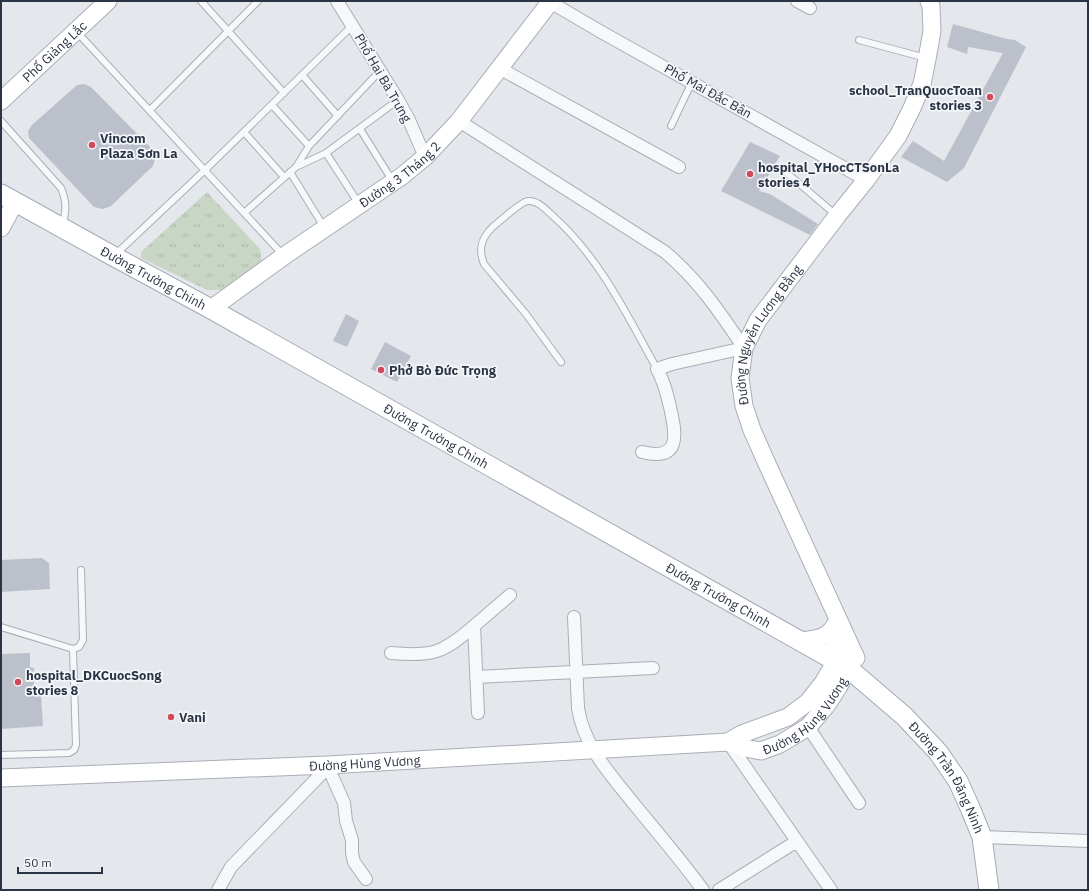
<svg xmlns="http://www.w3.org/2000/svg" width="1089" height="891" font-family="'IBM Plex Sans',sans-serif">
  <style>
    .park { fill: url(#park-tufts) }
    .building { fill: #bbc0ca }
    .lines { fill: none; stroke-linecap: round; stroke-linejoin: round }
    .lane-casing { stroke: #a9aeb7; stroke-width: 8 }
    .street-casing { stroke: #a9aeb7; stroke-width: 14 }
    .secondary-casing { stroke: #a9aeb7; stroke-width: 19 }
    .primary-casing { stroke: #a3abb8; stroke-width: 21 }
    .lane { stroke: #f7f8fa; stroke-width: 6 }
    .street { stroke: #f7f8fa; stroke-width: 12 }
    .secondary { stroke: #fff; stroke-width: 17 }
    .primary { stroke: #fff; stroke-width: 19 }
    .poi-dot { fill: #d1495b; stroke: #f4f6f9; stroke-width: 1.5 }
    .labels { text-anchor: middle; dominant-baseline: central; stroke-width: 3.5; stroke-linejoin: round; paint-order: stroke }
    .street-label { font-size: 13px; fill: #2b3445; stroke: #f4f6f9 }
    .poi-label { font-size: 13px; font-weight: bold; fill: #2b3445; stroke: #f4f6f9; text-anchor: start }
  </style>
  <defs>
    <pattern id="park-tufts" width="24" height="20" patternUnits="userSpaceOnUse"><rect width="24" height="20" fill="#c9d6c5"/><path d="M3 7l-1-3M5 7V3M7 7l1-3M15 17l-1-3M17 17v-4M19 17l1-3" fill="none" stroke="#adb8ab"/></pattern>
  </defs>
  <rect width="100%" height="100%" fill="#e4e7ec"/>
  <path class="park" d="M207,192l53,57 2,13 -40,28h-15l-66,-32v-6z"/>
  <path class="building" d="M953,24l54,15 8,1 11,7 -62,121 -17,14 -46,-25 12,-16 31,20 59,-108 -35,-6 -1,7 -20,-7z
    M84,84l7,3 64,65v7l-2,7 -42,40 -8,3 -9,-2 -65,-69 -1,-7 4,-6 45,-40z
    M750,142l30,14 -21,35 11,3 48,30 -8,11 -89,-44z
    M346,314l13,7 -12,26 -14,-6z
    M385,342l26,14 -14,26 -26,-13z
    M42,558l7,5 1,26 -49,3v-32z
    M30,653v14l4,1v28l7,-1 2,31 -42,3v-75z"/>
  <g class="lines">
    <defs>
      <path id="lane" d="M201,1l83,92
        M76,31l207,224
        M859,40l67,18
        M302,75l36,41
        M272,105l37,41
        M150,110l108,-109
        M1,121l60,67c6,14 5,22 2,37
        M671,126l21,-44
        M360,129l32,51
        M244,132l40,45
        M326,153l33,51
        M296,167l13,-21 71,-75
        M781,168l55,47
        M290,172l34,55
        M244,213l52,-46 30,-14 72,-53
        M116,254l89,-84 148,-145
        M561,362l-35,-48 -42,-50c-7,-17 -1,-29 12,-40 7,-5 24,-22 32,-23 10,-1 18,9 25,15 47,42 74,99 104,153
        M1,627l72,22 3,96 -2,5 -5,3 -68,2
        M73,649l6,-2 4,-7 -2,-70"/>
      <path id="street" d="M337,1l61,99 11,20 16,37
        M797,1l13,7
        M550,2l53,31 263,147
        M499,68l180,99
        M459,121l206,131c34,29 54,59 79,96l-72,16 -15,5c7,12 10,25 13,38 6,26 12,55 -28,45
        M574,617l4,91c6,39 33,67 56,96 23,28 47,56 69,86
        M391,653c41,4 52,0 83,-27
        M476,677l177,-9
        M478,713l-4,-87 36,-31
        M808,727l51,76
        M728,742l103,148
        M328,767l16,36 2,18 6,19v13l2,9 12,17
        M982,837l106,4
        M218,890l13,-23 97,-100v-2
        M719,890l78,-49"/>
      <g id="secondary">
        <path id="s1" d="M1,101l107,-100"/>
        <path d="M1,228l14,-26"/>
        <path id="s2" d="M211,309l73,-53 118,-80 23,-19 34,-36 92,-120"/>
        <path d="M801,641c17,-2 29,-3 36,-20"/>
        <path id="s3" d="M856,658l-88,-192 -16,-36 -8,-24 -4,-28 4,-30 14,-28 79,-104 29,-36 32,-44 14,-28 10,-24 5,-25 5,-28 -1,-25 -2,-5"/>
        <path d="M728,742l14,-8 46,-17 20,-15 15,-19 13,-22 -2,-32"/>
        <path id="s4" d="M1,778l327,-13 400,-23 17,6 16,3 19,-7 28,-17 18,-21 13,-20 9,-18 3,-20"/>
      </g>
      <g id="primary">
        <path id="s5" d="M1,194l112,62 98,53 637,359 56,48 34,36 20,29 13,29 11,27 7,53"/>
      </g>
    </defs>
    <use href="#lane" class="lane-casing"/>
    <use href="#street" class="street-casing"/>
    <use href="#secondary" class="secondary-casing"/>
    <use href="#primary" class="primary-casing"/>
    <use href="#lane" class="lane"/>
    <use href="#street" class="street"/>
    <use href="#secondary" class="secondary"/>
    <use href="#primary" class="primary"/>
  </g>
  <g class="poi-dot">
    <circle cx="990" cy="97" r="4"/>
    <circle cx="92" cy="145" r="4"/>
    <circle cx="750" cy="174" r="4"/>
    <circle cx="381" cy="370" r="4"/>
    <circle cx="18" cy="682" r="4"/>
    <circle cx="171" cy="717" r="4"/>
  </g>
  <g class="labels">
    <g class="street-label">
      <text stroke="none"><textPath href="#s1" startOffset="73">Phố Giảng Lắc</textPath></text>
      <text transform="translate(383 78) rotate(60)">Phố Hai Bà Trưng</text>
      <text transform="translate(708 91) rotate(29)">Phố Mai Đắc Bân</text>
      <text stroke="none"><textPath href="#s2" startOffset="232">Đường 3 Tháng 2</textPath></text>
      <text stroke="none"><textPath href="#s5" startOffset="174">Đường Trường Chinh</textPath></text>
      <text stroke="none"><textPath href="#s3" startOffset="355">Đường Nguyễn Lương Bằng</textPath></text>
      <text stroke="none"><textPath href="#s5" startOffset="498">Đường Trường Chinh</textPath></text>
      <text stroke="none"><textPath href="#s5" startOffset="822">Đường Trường Chinh</textPath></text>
      <text stroke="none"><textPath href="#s4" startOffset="820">Đường Hùng Vương</textPath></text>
      <text stroke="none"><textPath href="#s4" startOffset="364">Đường Hùng Vương</textPath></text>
      <text stroke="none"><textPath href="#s5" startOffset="1120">Đường Trần Đăng Ninh</textPath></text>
    </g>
    <g class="poi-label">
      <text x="982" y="90" text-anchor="end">school_TranQuocToan<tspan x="982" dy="15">stories 3</tspan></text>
      <text x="100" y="138">Vincom<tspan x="100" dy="15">Plaza Sơn La</tspan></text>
      <text x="758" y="167">hospital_YHocCTSonLa<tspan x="758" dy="15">stories 4</tspan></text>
      <text x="389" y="370">Phở Bò Đức Trọng</text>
      <text x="26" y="675">hospital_DKCuocSong<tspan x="26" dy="15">stories 8</tspan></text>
      <text x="179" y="717">Vani</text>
    </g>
  </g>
  <rect width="1089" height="891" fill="none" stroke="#2b3445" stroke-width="4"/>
  <path d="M18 867v6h84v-6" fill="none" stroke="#2b3445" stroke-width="2"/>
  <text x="24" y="867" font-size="12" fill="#2b3445" stroke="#f4f6f9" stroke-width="3" paint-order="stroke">50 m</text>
</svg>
